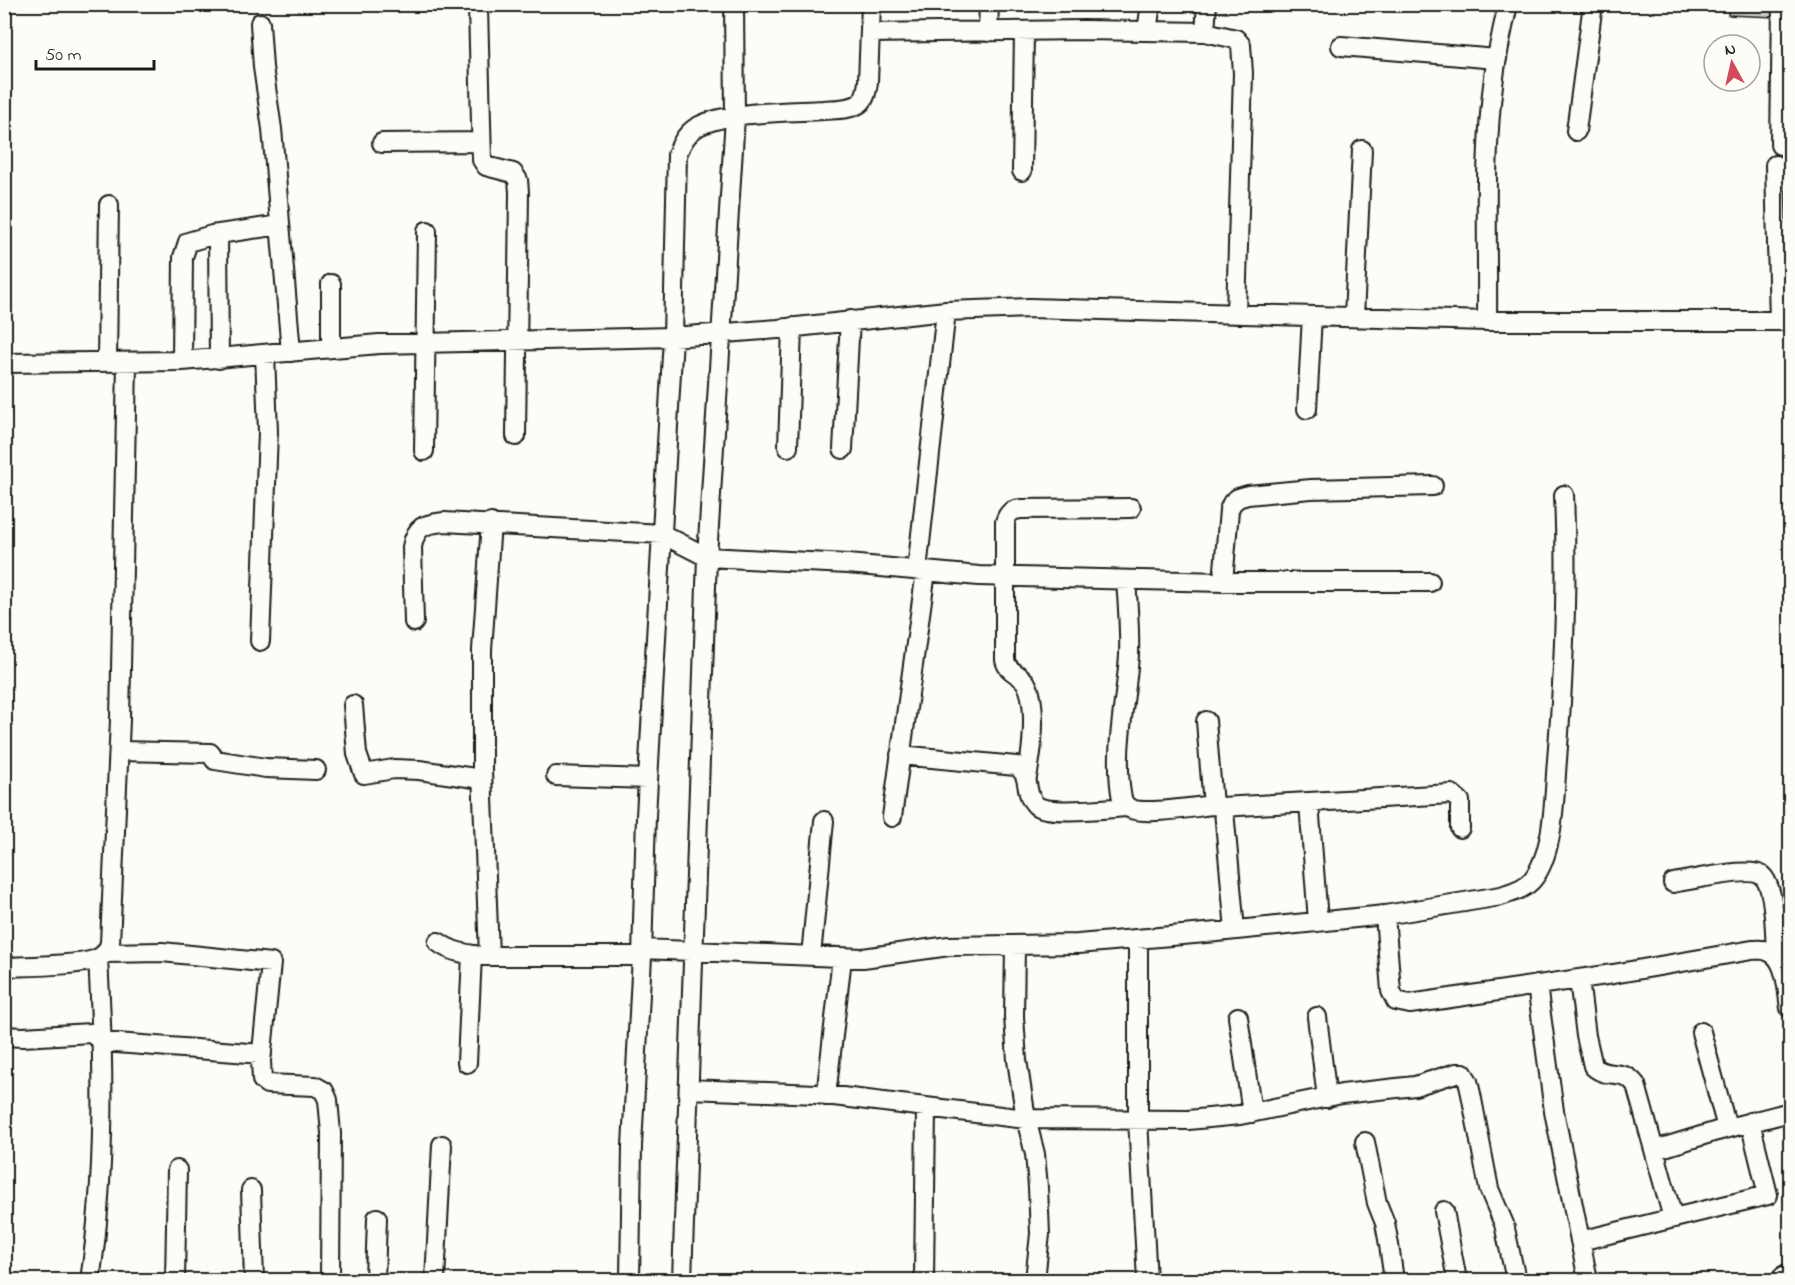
<svg xmlns="http://www.w3.org/2000/svg" width="1795" height="1285" font-family="'Indie Flower',sans-serif">
  <style>
    .building { fill: #cccbc8; stroke: #1c1c1c; stroke-width: 1.5 }
    .lines { fill: none; stroke-linecap: round; stroke-linejoin: round }
    .minor-casing { stroke: #1c1c1c; stroke-width: 22 }
    .highway-casing { stroke: #1c1c1c; stroke-width: 32 }
    .minor { stroke: #fdfcf7; stroke-width: 18 }
    .highway { stroke: #fdfcf7; stroke-width: 27 }
  </style>
  <rect width="100%" height="100%" fill="#fdfcf7"/>
  <filter id="ink" filterUnits="userSpaceOnUse"><feTurbulence type="fractalNoise" baseFrequency=".0167" numOctaves="2"/><feDisplacementMap in="SourceGraphic" scale="12" xChannelSelector="R" yChannelSelector="G"/><feConvolveMatrix kernelMatrix="1 2 1 2 8 2 1 2 1" color-interpolation-filters="sRGB"/></filter>
  <g filter="url(#ink)">
    <path class="building" d="M1728,4h48l-1,13 -47,-2z"/>
    <g class="lines">
      <defs>
        <path id="minor" d="M478,8l4,152 4,6 27,7 5,7 1,12 -3,244
          M260,23l3,44 9,62 19,223
          M1147,31l4,-27
          M988,32l1,-28
          M1205,32l2,-28
          M870,33l214,-3 121,2 31,7 5,6 2,28 -7,241
          M1341,46l156,13
          M1576,131l17,-127
          M382,143l99,-1
          M1780,145l2,-141
          M1775,165l4,156
          M1022,171l2,-140
          M218,234l1,125
          M1354,317l8,-167
          M1487,321c1,-81 -4,-164 7,-244 3,-24 9,-49 14,-73
          M331,348v-64
          M182,361l1,-104 5,-15 24,-7 68,-10
          M107,362l2,-157
          M4,363l178,-2 197,-17 294,-7 105,-8 168,-18 84,-3 457,13h303
          M1307,409l5,-93
          M788,447l4,-120
          M843,449l7,-129
          M424,451l3,-220
          M917,570l29,-259
          M1126,581c2,25 4,50 3,74 -3,48 -16,96 -7,144 2,5 4,8 9,10 17,6 63,-2 82,-4h4l7,6 11,119
          M1223,582l6,-72 3,-7 6,-5 10,-3 63,-6 122,-3
          M414,622l-2,-75c4,-21 12,-23 32,-25l218,12 45,23 141,7 131,12 244,6h207
          M260,641l8,-209 -3,-78
          M353,705l4,49 7,20 30,-5 25,1 63,9
          M1206,721l7,84
          M119,751l91,2 5,7 51,8 50,2
          M900,755l116,11c14,8 9,20 15,33 1,1 5,7 6,7 14,9 73,2 91,1
          M556,776l92,3
          M1027,777c5,-23 11,-73 -1,-94 -6,-10 -18,-10 -21,-23v-138c3,-9 6,-12 16,-13l110,-1
          M1309,803l9,118
          M1221,807l231,-13 8,7v27
          M892,817l34,-246
          M1673,883c17,-3 76,-16 88,-8 15,10 14,64 15,81
          M1385,915l6,76 5,10 14,3 203,-30 139,-24c5,0 11,-1 15,1 20,5 20,40 23,57
          M1138,939v181l9,160
          M438,942c13,10 25,11 41,14h163
          M1015,945l-1,72 3,43 9,59 9,35 3,33 2,47 -5,46
          M642,949l221,9 86,-12 129,-2 139,-12 168,-17 116,-19c11,-4 24,-7 32,-17 22,-28 21,-85 24,-119 7,-89 11,-177 7,-265
          M106,953l56,-1 109,11 -10,98 1,19 5,4 48,2 9,5 4,9 3,33 -1,147
          M489,956l-7,-185v-121l9,-127
          M811,956l13,-135
          M4,967c21,-1 80,-1 95,-9 7,-4 9,-9 11,-15l10,-223 7,-358
          M1579,979l7,57 7,30c14,14 30,1 43,19l37,133
          M1537,985l17,126 34,169
          M1238,1017l14,96
          M1317,1017l10,81
          M1701,1032l26,96
          M4,1036l19,1 68,-4 12,9 159,12
          M467,1063l5,-108
          M689,1089l128,5 209,25 162,1 52,-5 102,-21 73,-8 41,-13h7l5,8 3,13 18,95 15,35 12,56
          M826,1096l16,-138
          M1365,1142l12,61 8,20 4,22 5,35
          M1655,1150l62,-19 73,-19
          M251,1190l3,90
          M1444,1211l13,69
          M1580,1241l188,-46 -18,-73
          M90,1280c16,-105 14,-215 8,-322
          M175,1280l2,-110
          M375,1280l2,-62
          M435,1280l7,-135
          M630,1280l2,-134 10,-190 4,-140 27,-479 4,-182c4,-12 10,-23 22,-29 30,-15 90,-14 124,-16 11,-1 28,0 37,-7 6,-5 7,-14 8,-21l3,-78
          M682,1280l25,-723 28,-440 -1,-113
          M924,1280l2,-172"/>
        <path id="highway" d="M1786,1280l4,-2"/>
      </defs>
      <use href="#minor" class="minor-casing"/>
      <use href="#highway" class="highway-casing"/>
      <use href="#minor" class="minor"/>
      <use href="#highway" class="highway"/>
    </g>
  </g>
  <rect width="1795" height="1285" fill="none" stroke="#fdfcf7" stroke-width="24"/>
  <rect x="12" y="12" width="1771" height="1261" fill="none" stroke="#1c1c1c" stroke-width="2" filter="url(#ink)"/>
  <g transform="translate(1732 63) rotate(352)"><circle r="28" fill="#fdfcf7" stroke="#a3a29f" stroke-width="1.5"/>
  <path d="M0-4.5L10 22L0 15L-10 22Z" fill="#d1495b"/>
  <text y="-9" font-size="16" font-weight="bold" text-anchor="middle" fill="#1c1c1c">N</text>
  </g>
  <path d="M36 60v9h118v-9" fill="none" stroke="#1c1c1c" stroke-width="3"/>
  <text x="45" y="60" font-size="18" fill="#1c1c1c" stroke="#fdfcf7" stroke-width="4.5" paint-order="stroke">50 m</text>
</svg>
